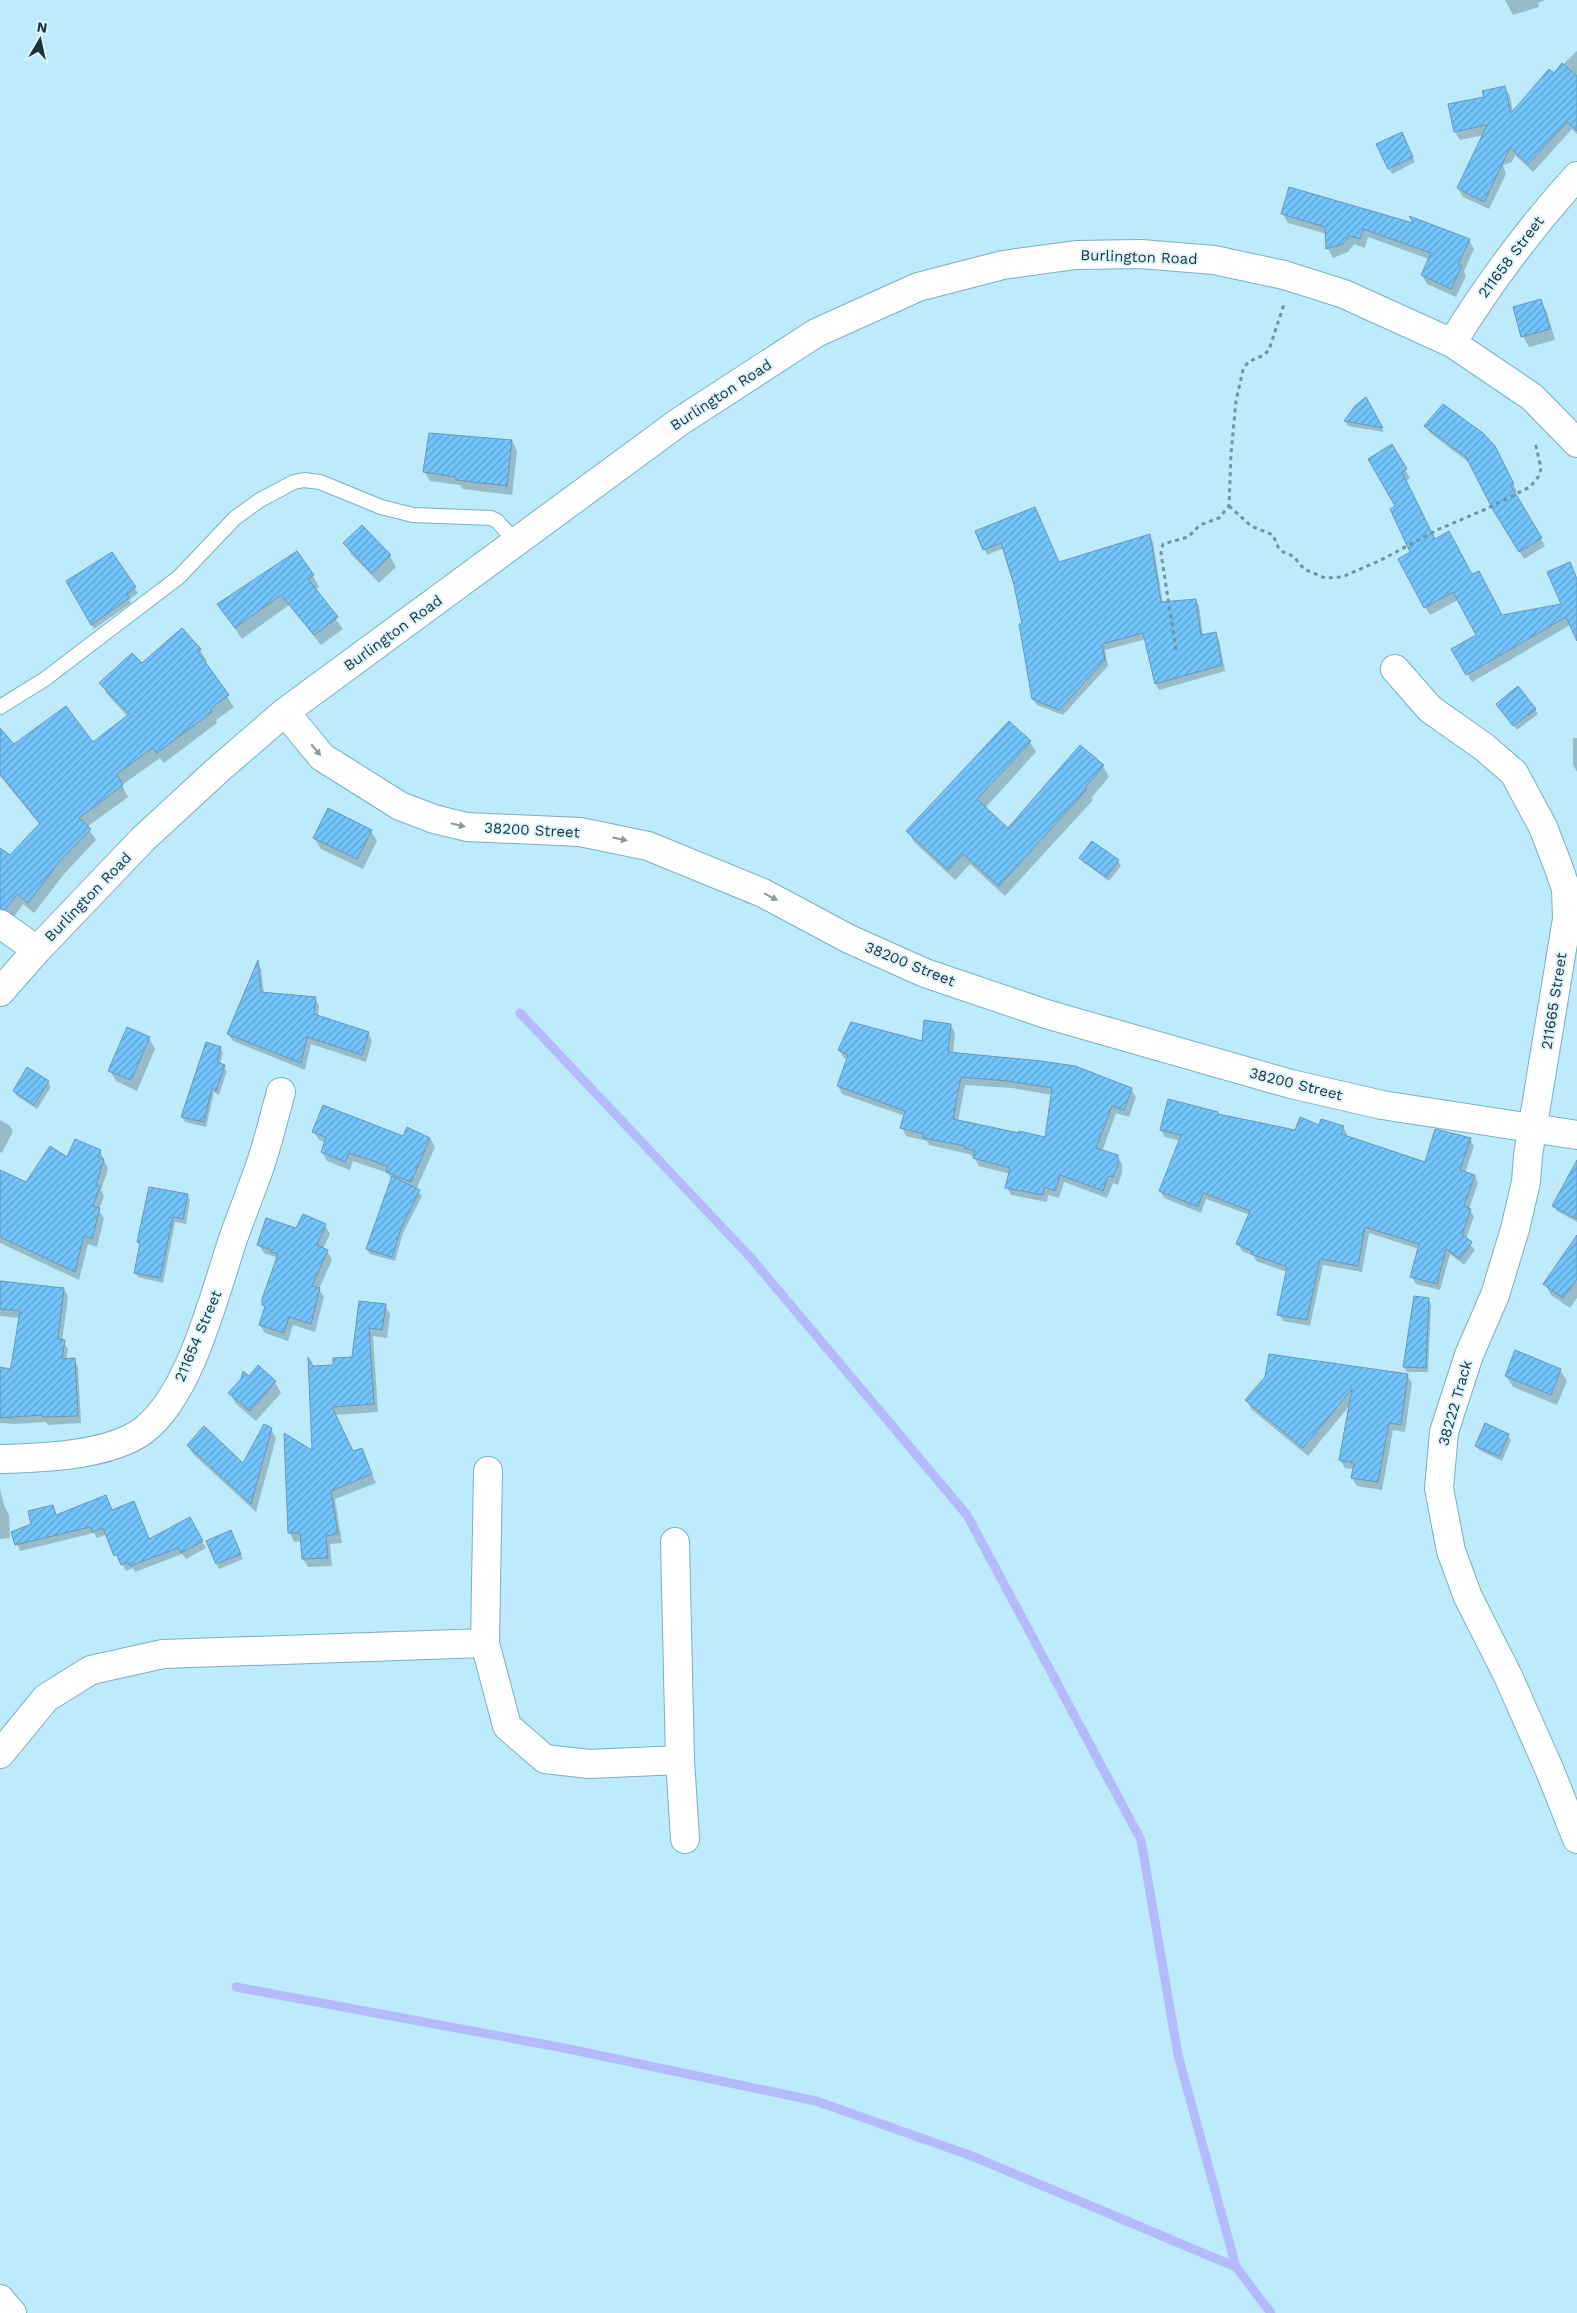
<svg xmlns="http://www.w3.org/2000/svg" width="1577" height="2313" font-family="'Work Sans',sans-serif">
  <style>
    .shadow { fill: #0003; fill-rule: evenodd }
    .lines { fill: none; stroke-linecap: round; stroke-linejoin: round }
    .stream { stroke: #b4bafa; stroke-width: 9 }
    .building { fill: url(#building-hatch); stroke: #6c96b5; fill-rule: evenodd }
    .lane-casing { stroke: #77b1c3; stroke-width: 16 }
    .street-casing { stroke: #77b1c3; stroke-width: 30 }
    .path { stroke: #7194a0; stroke-width: 3; stroke-dasharray: 4 4; stroke-linecap: butt }
    .lane { stroke: #fff; stroke-width: 14 }
    .street { stroke: #fff; stroke-width: 28 }
    .oneway { fill: #8e999d }
    .labels { text-anchor: middle; dominant-baseline: central; stroke-width: 4; stroke-linejoin: round; paint-order: stroke }
    .street-label { font-size: 15px; fill: #1c333b; stroke: #ddf4fc }
  </style>
  <defs>
    <pattern id="building-hatch" width="6" height="6" patternUnits="userSpaceOnUse" patternTransform="scale(1.25)"><rect width="6" height="6" fill="#73c5fd"/><path d="M-1 1l2-2M0 6l6-6M5 7l2-2" fill="none" stroke="#5ea1ce"/></pattern>
  </defs>
  <rect width="100%" height="100%" fill="#bdebfb"/>
  <path class="shadow" d="M1505,0h40l-7,3 1,4 -26,8z
    M1577,51v83l-5,-5 -39,43 -18,-17 -3,7 -9,3 3,9 -17,35 -26,-12 -5,-9 26,-53 -24,5 -5,-8 30,-34 20,-10 5,8 3,16z
    M1404,139l11,23 -23,12 -3,-5z
    M1283,214l186,26 5,9 -10,22 2,5 -10,21 -29,-13 -5,-9 7,-16 -61,-22 -3,11 -11,-4 -6,8 -15,6 -5,-9 -1,-15 -39,-11z
    M1540,301l7,11 8,28 -26,7 -6,-11z
    M1365,399l19,33 -36,-6 -3,-5 11,-14z
    M1426,426l72,29 19,37 -3,1 31,53 -21,13 -30,-50 -23,-45 -41,-31z
    M512,441l5,10 -5,44 -49,-6 -3,-4 -30,-4 -5,-9z
    M1392,446l18,32 -4,3 29,59 37,35 29,41 61,-11 15,-26v42l-105,61 -19,-32 24,-14 -19,-36 -28,15 -5,-8 -13,-54 -15,-46z
    M977,531l82,32 90,-27 4,6 10,62 32,-4 4,6 4,30 12,-2 4,6 6,31 -66,19 -3,-6 -10,-45 -41,11 3,16 -45,49 -26,-10 -4,-6 -9,-74 -9,-40 -11,-37 -17,7z
    M345,543l45,13 6,11 -17,16 -28,-29z
    M111,554l27,39 -9,7 2,3 -37,26 -26,-47z
    M313,576l6,11 -5,3 29,39 -22,16 -32,-40 -47,34 -23,-34z
    M182,629l18,21 7,11 -3,2 30,44 -18,13 1,3 -53,40 -4,-5 -38,27 6,12 -41,30 9,13 -31,33 -31,40 -11,-9 -9,13 -14,-10v-53l10,3 30,-32 -40,-49v-28l93,-5 35,-26 -21,-23 -6,-11 41,-18z
    M1497,704l38,5 3,5 -21,16z
    M1573,738h4v34l-4,-7z
    M1030,742l6,10 -51,56 23,22 95,-64 6,11 -18,21 2,2 -88,96 -35,-32 -15,16 -41,-38 -6,-11z
    M371,831l6,10 -14,28 -42,-20 -7,-11z
    M1081,858l37,3 3,5 -12,15 -25,-18z
    M258,963l3,6 3,24 51,5 4,8 -1,11 50,16 4,8 -6,21 -55,-18 -6,26 -72,-29 -5,-7z
    M951,1025l4,8 -2,21 178,35 5,8 -7,20 -13,-4 -14,39 15,4 5,8v9l-4,12 -5,-2 -6,15 -43,-16 -5,16 -11,-3 -1,7 -36,-7 -4,-8 3,-13 -31,-8 -5,-9 -5,-3 -40,-9 -2,-4 -21,-5 -4,-8 3,-12 -63,-22 -4,-8 10,-26 -4,-2 -5,-8 84,-8zM965,1085l47,3 40,7 -6,43 -88,-17z
    M149,1038l6,11 -18,42 -21,-10 -6,-10z
    M220,1048l3,5 -3,12 7,6 -8,24 -5,-3 -8,35 -21,-5 -3,-5z
    M48,1082l3,5 -14,22 -20,-13 -3,-5z
    M1219,1115l77,17 24,-6 23,1 4,7 -1,3 80,27 44,-25 4,7 -9,27 10,3 3,7 -9,26 5,7 -8,23 9,11 -11,15 -14,-11 -10,36 -24,-6 -4,-7 7,-28 -50,-16 -7,39 -39,-7 -13,61 -27,-5 -4,-7 8,-42 -31,-11 -2,-5 -12,-5 -4,-7 12,-29 -44,-16 -5,14 -37,-15 -4,-7 21,-50 -16,-4 -4,-7z
    M0,1120l10,6 3,5 -11,22 -2,-1z
    M314,1132l116,6 5,9 -19,43 6,6 -19,37 -8,28 -25,-7 -3,-5 25,-69 -4,-7 -35,-12 -3,9 -23,-9 -5,-9 4,-9 -7,-3z
    M100,1151l8,18 -7,21 3,6 -5,14 5,8 -7,29 -9,-3 -9,36 -79,-37v-43l67,-41z
    M1577,1189v33l-20,-11 -3,-5z
    M187,1195l3,5 -4,24 -11,-2 -12,61 -25,-6 -3,-5 5,-26 -2,-4z
    M325,1225l5,9 -7,15 4,2 5,9 -13,29 5,8 -9,35 -22,-7 -5,16 -23,-8 -5,-8 5,-16 -2,-4 14,-45 -2,-3 -11,-4 -5,-8 38,-15z
    M1577,1258v40l-7,10 -19,-13 -6,-11z
    M0,1283l64,6 4,8 -6,44 6,8 -2,11 8,-1 4,8 3,56 -33,2 -2,-3 -31,2 -15,-1v-54l11,1 9,-52 -20,-2z
    M1428,1299l3,5 -3,68h-21l-3,-5z
    M360,1302l25,3 5,9 -3,24 -14,-2 5,76 -42,3 17,38 8,-3 15,33 -41,16 7,44 -12,1 2,22 -24,1 -5,-8 -1,-18 -8,1 -4,-9 -5,-98 29,17 -1,-85 21,-1 19,-8z
    M258,1367l17,15 6,11 -25,28 -20,-17 -6,-11 12,-14 7,-1z
    M1560,1370l7,11 -10,24 -44,-18 -7,-11z
    M1407,1375l5,8 -7,49 -12,-2 -11,60 -25,-4 -5,-8 2,-9 -9,-1 -5,-8 11,-56 -43,52 -57,-47 -4,-9z
    M271,1429l5,9 -20,74 -62,-57 -6,-9 55,19z
    M1508,1435l3,5 -9,21 -23,-11 -3,-5z
    M0,1489l5,19 4,7 1,23 -10,1z
    M106,1497l6,14 25,-2 13,32 40,-22 16,29 -20,11 -4,-5 -47,18 -2,-4 -7,3 -5,-10 -2,1 -12,-28 -10,4 -3,-5 -74,18 -7,-18 20,-8 20,-19 4,10z
    M233,1536l10,23 -24,10 -12,-28z"/>
  <g class="lines">
    <path class="stream" d="M520,1013l232,246 215,256 174,325 37,215 58,212 35,46
      M236,1987l333,62 247,52 156,55 264,111"/>
  </g>
  <path class="building" d="M1562,63l15,13v55l-10,-9 -39,42 -18,-16 -26,54 -27,-14 30,-63 -33,7 -6,-28 36,-7 -2,-6 23,-5 6,27 38,-44 5,4z
    M1402,132l11,25 -25,12 -12,-25z
    M1289,187l124,36 -4,-7 61,23 -12,25 4,2 -11,23 -30,-14 10,-22 -68,-24 -3,10 -11,-3 -6,8 -17,5 -1,-22 -44,-13z
    M1541,299l9,30 -29,8 -8,-30z
    M1366,397l17,31 -39,-7 11,-15z
    M1443,404l40,29 12,13 19,38 -3,2 31,52 -23,14 -26,-42 -27,-53 -42,-31z
    M429,433l83,7 -5,46 -51,-6v-3l-33,-5z
    M1392,444l15,25 -5,3 33,67 14,-8 23,43 7,-3 23,44 59,-11 -14,-32 23,-10 7,17v62l-11,-24 -100,58 -15,-26 25,-14 -23,-43 -29,16 -26,-49 12,-7 -20,-43 5,-3 -27,-47z
    M1035,507l24,55 91,-28 11,68 35,-3 5,36 15,-3 6,33 -67,19 -12,-51 -41,11 3,16 -46,50 -27,-11 -13,-75h3l-8,-39 -13,-42 -18,7 -8,-19z
    M362,525l29,30 -19,18 -29,-30z
    M297,551l17,24 -6,4 30,38 -24,18 -33,-40 -46,33 -18,-24z
    M112,552l24,35 -9,7 2,4 -38,27 -25,-44z
    M182,628l19,21 -3,3 31,43 -19,14 2,3 -55,41 -4,-5 -36,26 6,11 -44,33 12,11 -32,33 -31,41 -11,-9 -12,16 -5,-1v-61l10,7 30,-32 -40,-49v-46l14,16 52,-38 27,36 36,-28 -30,-31 33,-30 10,10z
    M1518,686l18,23 -23,17 -17,-22z
    M1009,721l22,20 -54,58 31,29 72,-83 24,20 -19,22 2,2 -88,97 -36,-32 -15,16 -42,-39z
    M328,808l44,22 -15,29 -44,-21z
    M1092,841l27,19 -13,17 -27,-19z
    M258,960l3,32 55,5 -2,17 55,18 -7,23 -55,-18 -6,26 -74,-29z
    M924,1020l27,4 -3,28 93,9 34,5 57,22 -8,22 -12,-4 -16,42 22,7v10l-5,12 -5,-1 -5,15 -43,-16 -5,16 -11,-4 -1,8 -38,-7 5,-20 -37,-10 2,-7 -11,-3 1,-2 -42,-8 1,-4 -24,-6 5,-17 -68,-25 11,-31 -10,-5 13,-28 71,19zM961,1077l46,4 45,7 -7,49 -26,-6v2l-66,-14z
    M127,1027l23,10 -19,43 -23,-9z
    M206,1042l15,5 -4,15 8,3 -9,26 -4,-3 -8,34 -23,-5z
    M27,1067l22,14 -15,24 -21,-14z
    M1168,1099l50,13v2l77,16 5,-13 19,8 2,-6 23,7 -3,8 84,28 10,-33 36,9 -11,32 15,5 -11,31 7,3 -9,25 10,8 -12,17 -14,-10 -9,35 -27,-7 9,-33 -54,-17 -7,39 -38,-7 -13,61 -30,-5 10,-48 -36,-13 1,-3 -16,-7 14,-33 -47,-18 -5,14 -39,-16 22,-56 -21,-5z
    M323,1105l80,31 4,-9 23,11 -19,44 -25,-10 2,-5 -12,-5 -27,-9 -4,9 -24,-10 5,-15 -14,-5z
    M75,1139l26,11 -3,7 6,2 -8,26 4,1 -7,20 7,2 -8,31 -8,-3 -9,36 -75,-35v-67l26,12 24,-36 17,11z
    M1577,1160v59l-25,-13z
    M392,1176l28,14 -19,38 -9,29 -26,-8z
    M149,1187l39,7 -5,25 -10,-2 -13,61 -26,-5 6,-30 -3,-1z
    M303,1214l23,10 -9,21 11,5 -16,36 8,2 -9,36 -22,-7 -5,16 -25,-8 6,-19 -3,-1v-6l16,-45 -7,-2v-2l-14,-5 9,-27 30,10z
    M1577,1235v44l-14,19 -20,-14z
    M0,1281l64,7 -6,51 7,1 -3,19 13,-1 3,58 -36,1v-2l-42,3v-51l10,2 1,-3 9,-55 -20,-2z
    M1414,1296l15,2 -3,70 -23,-1z
    M359,1301l27,3 -4,26 -13,-2 5,76 -42,3 21,44 9,-3 10,26 -41,17 7,43 -12,2 2,22 -26,1 -2,-26h-12l-4,-100 28,17 -4,-93 5,9 20,-1v-7l19,-1z
    M1515,1350l46,19 -10,26 -46,-19z
    M1269,1354l139,20 -7,51 -12,-2 -11,59 -27,-4 3,-15 -15,-3 13,-71 -49,59 -58,-48 20,-23z
    M258,1365l18,16 -26,30 -22,-18 13,-14 2,-8 6,5z
    M1485,1423l24,11 -10,22 -24,-10z
    M264,1424l8,4 -21,76 -64,-59 17,-19 39,37z
    M106,1495l6,15 22,-9 15,38 41,-22 13,24 -22,12 -3,-5 -48,18 -2,-4 -7,3 -4,-11 -3,2 -11,-28 -11,4 -2,-5 -75,18 -4,-13 20,-8 -3,-13 25,-6 3,10z
    M231,1530l10,24 -25,10 -10,-23z"/>
  <g class="lines">
    <defs>
      <path id="lane" d="M0,707l45,-28 134,-102 56,-59 25,-18 34,-18 10,-2 16,2 61,25 32,8 78,3 6,3 19,21"/>
      <path id="street" d="M1452,343c37,-60 78,-115 125,-167
        M1395,669l35,40 54,38 30,26 29,54 15,39 8,23 1,30 -39,236 -2,27 -11,47 -20,66 -26,60 -25,77 -5,56 12,63 17,46 40,79 42,95 27,68
        M285,712l37,45 78,49 34,13 33,8 113,5 68,14 115,47 86,46 76,34 121,41 245,70 91,21 195,30
        M0,924l37,26
        M0,992l37,-42 106,-111 77,-71 65,-56 394,-290 137,-89 102,-46 85,-22 73,-10 65,-1 73,6 70,15 60,19 108,49 80,54 45,46
        M0,1459c41,-1 110,-3 144,-29 47,-36 71,-138 90,-194 8,-22 17,-45 25,-67 9,-26 15,-52 22,-77
        M488,1471l-3,172 22,83 38,33 44,5 91,-4
        M675,1542l5,218 5,79
        M0,1754l46,-56 45,-28 72,-16 322,-11
        M0,2299l12,14"/>
    </defs>
    <use href="#lane" class="lane-casing"/>
    <use href="#street" class="street-casing"/>
    <path class="path" d="M1229,506l22,20 22,9 5,12 5,5 10,4 11,13 21,9 17,-1 39,-17 56,-30 49,-21 44,-22 9,-11 2,-8 -6,-26
      M1176,650l-15,-97 2,-9 25,-7 12,-12 19,-7 10,-12 2,-52 5,-53 7,-31 5,-8 16,-7 5,-5 15,-46"/>
    <use href="#lane" class="lane"/>
    <use href="#street" class="street"/>
  </g>
  <defs><path id="oneway-solid" d="M-6-.8H1V-3.2L6.5 0L1 3.2V.8H-6Z" transform="scale(1.25)"/></defs>
  <g class="oneway">
    <use href="#oneway-solid" transform="translate(316 750) rotate(50)"/>
    <use href="#oneway-solid" transform="translate(458 825) rotate(13)"/>
    <use href="#oneway-solid" transform="translate(620 839) rotate(12)"/>
    <use href="#oneway-solid" transform="translate(771 897) rotate(28)"/>
  </g>
  <g class="labels">
    <g class="street-label">
      <text transform="translate(1139 257) rotate(2)">Burlington Road</text>
      <text transform="translate(1511 257) rotate(-53)">211658 Street</text>
      <text transform="translate(721 395) rotate(-33)">Burlington Road</text>
      <text transform="translate(393 633) rotate(-36)">Burlington Road</text>
      <text transform="translate(532 830) rotate(3)">38200 Street</text>
      <text transform="translate(88 897) rotate(-46)">Burlington Road</text>
      <text transform="translate(910 964) rotate(22)">38200 Street</text>
      <text transform="translate(1554 1001) rotate(-81)">211665 Street</text>
      <text transform="translate(1296 1084) rotate(14)">38200 Street</text>
      <text transform="translate(198 1336) rotate(-67)">211654 Street</text>
      <text transform="translate(1455 1403) rotate(-74)">38222 Track</text>
    </g>
  </g>
  <g transform="translate(40 40) rotate(9)" stroke="#ddf4fc" stroke-width="4" paint-order="stroke">
  <path d="M0-4L9 19L0 12L-9 19Z" fill="#1c333b"/>
  <text y="-8" font-size="14" font-weight="bold" text-anchor="middle" fill="#1c333b">N</text>
  </g>
</svg>
